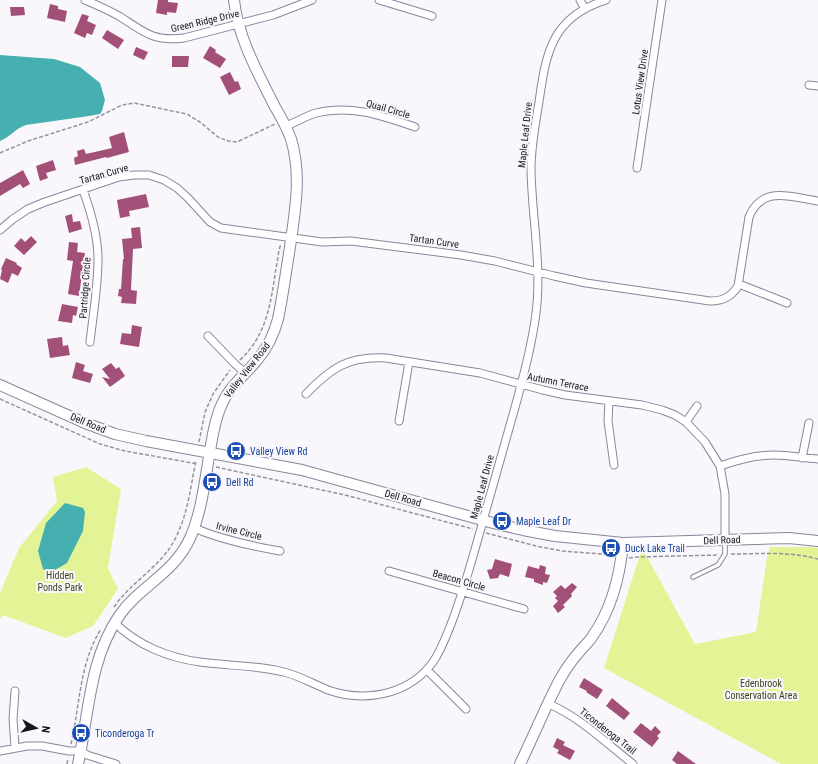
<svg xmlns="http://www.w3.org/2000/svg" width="818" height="764" font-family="'Roboto Condensed',sans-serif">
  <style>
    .green { fill: #e3f496 }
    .water { fill: #46afb0 }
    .building { fill: #a35079 }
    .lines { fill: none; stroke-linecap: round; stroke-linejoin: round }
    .lane-casing { stroke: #8c849a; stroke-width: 5.5 }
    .street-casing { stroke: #8c849a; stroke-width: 9 }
    .secondary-casing { stroke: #8c849a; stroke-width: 12 }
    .path { stroke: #96949a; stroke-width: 1.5; stroke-dasharray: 4 2; stroke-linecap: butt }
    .lane { stroke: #fff; stroke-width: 3.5 }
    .street { stroke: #fff; stroke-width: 7 }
    .secondary { stroke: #fff; stroke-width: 10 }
    .labels { text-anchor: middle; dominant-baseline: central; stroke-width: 4; stroke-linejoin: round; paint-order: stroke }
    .street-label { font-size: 10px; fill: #19151e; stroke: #f9f7fc }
    .transit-label { font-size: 10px; fill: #164399; stroke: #f9f7fc; text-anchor: start }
    .park-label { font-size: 10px; fill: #394019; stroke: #f9f7fc }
  </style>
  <rect width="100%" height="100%" fill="#f9f7fc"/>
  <path class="green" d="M86,467l35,22 -13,79 10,21 -25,37 -27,12 -63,-23 -3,4v-26l19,-45 38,-47 -4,-24z
    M770,547h40l8,1v216h-37l-177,-96 38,-120 53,96 61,-12 11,-75z"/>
  <path class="water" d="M0,55l54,4 26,8 20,16 5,17 -3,11 -2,3 -11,2 -63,9c-10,3 -16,12 -26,16z
    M65,503l18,5 2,4 -2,19 -16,32 -17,10 -7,-4 -5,-18 8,-28z"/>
  <path class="building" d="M158,0h10v2l10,1 -2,10 -9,-1v3l-11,-2z
    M50,4l8,2v3l9,2 -2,11 -18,-4z
    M10,7h14l1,8 -14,1z
    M82,14l7,2 -2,5 9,4 -4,10 -5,-2 -2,5 -11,-5z
    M107,30l17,10 -6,9 -16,-11z
    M210,46l6,4 -1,2 11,7 -6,9 -17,-10z
    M136,47l12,5 -4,8 -11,-5z
    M172,56h17l-1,11h-16z
    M230,72l5,10 3,-1 3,8 -12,6 -9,-18z
    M124,132l5,20 -22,6 -1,-1 -31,8 -1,-7 4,-2 -1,-5 7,-2 2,5 26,-6 -3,-11z
    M53,160l3,10 -10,3 2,5 -8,3 -4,-15z
    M23,170l7,14 -7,4 -3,-4 -20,12v-13z
    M146,194l3,13 -20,4 1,5 -10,2 -3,-18z
    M72,214l1,8 7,-1 2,8 -13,4 -4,-17z
    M140,227l2,21 -9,1 -2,41 6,1 -1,13 -15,-1 1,-6 -4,-1 1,-7h2l2,-30h1l-2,-20 10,-1 -1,-10z
    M31,236l6,6 -13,13 -10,-9 7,-8 4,4z
    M69,242l9,1 -1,9 8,1 -6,43 -11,-2 5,-33 -6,-1z
    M6,258l11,5 -1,1 6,4 -4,8 -6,-3 -4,10 -8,-4 2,-9 -1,-1z
    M62,304l16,3 -2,9 -3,-1 -1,8 -14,-2z
    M132,325l10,2 -3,20 -19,-3 2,-11 9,1z
    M62,337l1,9 5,-1 2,10 -20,3 -3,-19z
    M76,362l9,3 -2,6 10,3 -3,9 -18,-5z
    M111,363l5,6 3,-2 6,9 -15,11 -8,-10 8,2 -8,-10z
    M495,559l17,5 -3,13 -9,-3 -2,4 -8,1 -3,-9 5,-1z
    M540,565l6,2 -1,7 5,1 -3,8 -4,-1v3l-9,-3v-3l-9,-2 3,-11 11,3z
    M572,583l5,4 -6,7 1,2 -9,9 2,2 -7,6 -5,-7 5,-5 -3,-3 2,-2 -4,-4 8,-7 4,4z
    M584,678l19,12 -6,9 -11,-7 1,-1 -8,-4z
    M612,698l18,15 -6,7 -18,-14z
    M641,723l10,8 4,-5 6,6 -4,4 2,2 -7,9 -19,-15z
    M557,738l8,4 -2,3 12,6 -5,9 -13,-7 2,-3 -6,-3z
    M678,751l18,13h-19l-5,-4z"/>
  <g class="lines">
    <defs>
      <path id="lane" d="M693,577l25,-12 7,-11v-14"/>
      <path id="street" d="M85,0c12,5 23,10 34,16 25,16 34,26 65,22l89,-23 39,-15
        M379,0l53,16
        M580,0l5,9
        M809,85l9,1
        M285,126c11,-3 20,-10 31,-13 35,-9 67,3 99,14
        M637,168l25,-168
        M83,190c8,22 15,45 15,69 0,28 -5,56 -8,83
        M0,230l13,-11 15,-10 17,-7 74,-25 15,-2h15l15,5 13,8 11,10 22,24 11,6 101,14 29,-1 110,14 34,6 59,15 32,7 124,18c13,0 21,-4 28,-15l11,-69c13,-32 41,-20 69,-16
        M739,284l48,19
        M208,336l27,28 10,9
        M306,394c25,-26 42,-38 80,-36l94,15 63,17 22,5 77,10 20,5 13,5 11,7 19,20 15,24 5,28v46
        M609,401l-1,20 6,44
        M399,421l10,-59
        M686,422l11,-16
        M802,458l7,-35
        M720,466c17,-6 35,-11 54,-11 15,0 29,3 44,4
        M194,528c28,12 57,18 86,23
        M389,571l135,38
        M115,623c22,22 54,35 85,39 28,4 56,3 84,10 16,4 29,12 44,18 20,7 41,8 62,2 17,-5 33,-16 43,-30 9,-13 14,-28 20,-43 14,-38 24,-77 35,-116 9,-31 17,-61 26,-92 9,-32 18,-65 22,-98 6,-47 -4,-95 -5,-143 0,-23 4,-45 8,-68 7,-50 13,-85 67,-102
        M427,670l39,39
        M549,704c32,14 56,38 84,60
        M15,747l-2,-28 2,-28
        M0,751l27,-5h15l27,5h12l6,4 29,9"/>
      <path id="secondary" d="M0,385l85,38 30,11 31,7 156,29 191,53 30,7 32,6 68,7 166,-5 29,3
        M78,764c11,-50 11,-104 41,-148 21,-31 55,-41 72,-80 11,-26 14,-57 19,-85 3,-18 6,-37 15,-53 8,-15 22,-25 33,-39 10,-12 16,-25 20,-40 5,-24 8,-48 12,-72 5,-36 12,-72 1,-108 -4,-11 -10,-22 -16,-32 -17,-34 -37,-69 -41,-107
        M520,764c13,-27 25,-56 39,-83 6,-11 13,-21 21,-30 4,-5 9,-9 12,-14 20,-28 28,-61 31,-94"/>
    </defs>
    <use href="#lane" class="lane-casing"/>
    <use href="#street" class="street-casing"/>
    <use href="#secondary" class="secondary-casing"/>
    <path class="path" d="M0,153l28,-12 60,-19 34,-17 12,-2 53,11 13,8 18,15 10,4 9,1 38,-18
      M240,360c27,-25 31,-58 36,-92 2,-8 2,-17 5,-24
      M0,399l100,45 25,7 73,13
      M199,442l6,-30 8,-18 17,-24
      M216,467l129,28 128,34
      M486,533l50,13 26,5 52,4
      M731,554c29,0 58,-3 87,5
      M629,558l8,-1 82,-2
      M114,607c12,-18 30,-30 45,-46 27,-27 30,-66 37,-101
      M71,744c9,-38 8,-80 30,-115
      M67,764l1,-6"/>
    <use href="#lane" class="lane"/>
    <use href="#street" class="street"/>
    <use href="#secondary" class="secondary"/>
  </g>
  <defs>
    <symbol id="bus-disc" viewBox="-11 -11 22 22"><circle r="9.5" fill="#1a4fb4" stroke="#f9f7fc"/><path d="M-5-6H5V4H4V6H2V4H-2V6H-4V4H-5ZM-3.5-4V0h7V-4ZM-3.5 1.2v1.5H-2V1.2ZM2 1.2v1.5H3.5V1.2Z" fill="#fff"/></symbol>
  </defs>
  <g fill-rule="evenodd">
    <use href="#bus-disc" x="225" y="440" width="22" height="22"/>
    <use href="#bus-disc" x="201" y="471" width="22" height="22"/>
    <use href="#bus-disc" x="491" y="510" width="22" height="22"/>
    <use href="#bus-disc" x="600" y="537" width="22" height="22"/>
    <use href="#bus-disc" x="70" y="722" width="22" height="22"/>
  </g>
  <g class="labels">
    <g class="street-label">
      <text transform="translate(205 21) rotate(-13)">Green Ridge Drive</text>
      <text transform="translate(640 82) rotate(-82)">Lotus View Drive</text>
      <text transform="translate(388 109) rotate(16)">Quail Circle</text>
      <text transform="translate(525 135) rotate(-84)">Maple Leaf Drive</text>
      <text transform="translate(104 174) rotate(-16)">Tartan Curve</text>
      <text transform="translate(434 241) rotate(8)">Tartan Curve</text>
      <text transform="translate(85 288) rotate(-86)">Partridge Circle</text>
      <text transform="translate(247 370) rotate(-52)">Valley View Road</text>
      <text transform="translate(558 382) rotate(11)">Autumn Terrace</text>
      <text transform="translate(88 423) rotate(22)">Dell Road</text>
      <text transform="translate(482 487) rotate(-75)">Maple Leaf Drive</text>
      <text transform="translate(403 498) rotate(16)">Dell Road</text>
      <text transform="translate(239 531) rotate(14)">Irvine Circle</text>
      <text transform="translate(722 540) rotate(-2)">Dell Road</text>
      <text transform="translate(459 580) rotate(16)">Beacon Circle</text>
      <text transform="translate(608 731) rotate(38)">Ticonderoga Trail</text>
    </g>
    <g class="transit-label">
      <text x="250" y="451">Valley View Rd</text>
      <text x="226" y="482">Dell Rd</text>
      <text x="516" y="521">Maple Leaf Dr</text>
      <text x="625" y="548">Duck Lake Trail</text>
      <text x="95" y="733">Ticonderoga Tr</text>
    </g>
    <g class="park-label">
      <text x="60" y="575">Hidden<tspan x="60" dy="12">Ponds Park</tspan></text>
      <text x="761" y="683">Edenbrook<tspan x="761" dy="12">Conservation Area</tspan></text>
    </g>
  </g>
  <g transform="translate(36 728) rotate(98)" stroke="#f9f7fc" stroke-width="3" paint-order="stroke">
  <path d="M0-3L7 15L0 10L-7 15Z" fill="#19151e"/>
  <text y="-6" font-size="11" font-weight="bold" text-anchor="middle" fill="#19151e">N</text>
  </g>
</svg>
